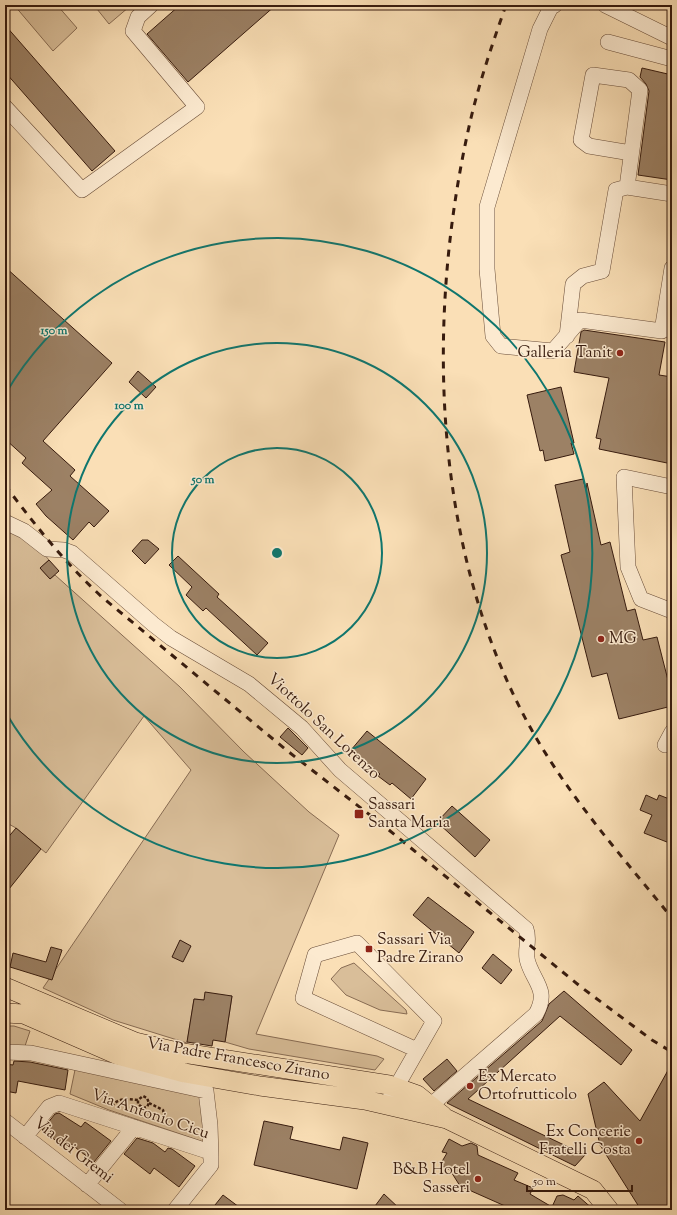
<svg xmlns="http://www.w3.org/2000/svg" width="677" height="1215" font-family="'Sorts Mill Goudy',serif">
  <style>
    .green { fill: #d9be99; stroke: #886c54 }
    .building { fill: #9c8165; stroke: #371b0e }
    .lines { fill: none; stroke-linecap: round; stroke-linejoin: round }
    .minor-casing { stroke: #684c38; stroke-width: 16 }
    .major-casing { stroke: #371b0e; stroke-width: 20 }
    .path { stroke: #371b0e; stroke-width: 2.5; stroke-dasharray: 3 2; stroke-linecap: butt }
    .minor { stroke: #fcead0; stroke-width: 15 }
    .major { stroke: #fadfb6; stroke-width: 19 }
    .rail { stroke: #371b0e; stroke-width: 3; stroke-dasharray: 7 7; stroke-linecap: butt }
    .ring { fill: none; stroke: #0f766e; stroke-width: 2 }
    .poi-dot { fill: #8f2418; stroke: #fcead0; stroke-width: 1.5 }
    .labels { text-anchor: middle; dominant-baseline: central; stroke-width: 3; stroke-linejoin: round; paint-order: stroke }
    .poi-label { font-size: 16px; fill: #371b0e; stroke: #fcead0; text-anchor: start }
    .street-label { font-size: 16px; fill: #371b0e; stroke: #fcead0 }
    .centre { fill: #0f766e; stroke: #fcead0; stroke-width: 2 }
    .ring-label { font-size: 12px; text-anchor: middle; font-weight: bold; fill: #0f766e; stroke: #fcead0; stroke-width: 3; stroke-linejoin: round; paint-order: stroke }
  </style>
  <rect width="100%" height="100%" fill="#fadfb6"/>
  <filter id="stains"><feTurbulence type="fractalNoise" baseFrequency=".005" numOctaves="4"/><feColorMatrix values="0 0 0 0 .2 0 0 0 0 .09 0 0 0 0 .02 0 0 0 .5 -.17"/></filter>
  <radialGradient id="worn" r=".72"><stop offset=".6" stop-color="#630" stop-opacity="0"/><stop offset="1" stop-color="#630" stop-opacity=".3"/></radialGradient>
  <path class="green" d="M14,5h43l20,23 -24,23z
    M101,5h26l2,2 -20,17 -12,-15z
    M5,524l19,7 25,29 -9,8 10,11 5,-4 125,112 64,65 65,60 30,23 -83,199 121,22 7,3 -9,11 -126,-21 -24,-7 7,-46 -28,4 -10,-1 -7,44 -74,-23 -70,-32 148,-218 -47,-54 -98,137 -30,-25 -11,-6z
    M354,963l52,47 1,4 -27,-4 -34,-15 -15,-16 10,-11z
    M5,1026h9l16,5 -5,15h-20z
    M76,1065l128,31v46l-95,-32 -39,-16z"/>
  <path class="building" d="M180,5h96l-88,77 -41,-48z
    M5,25l110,126 -23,20 -87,-99z
    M642,68l30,7v105l-34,-5 11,-84 -3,-7 -6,-7z
    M5,267l107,96 -69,78 32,29 -5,6 39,35 -15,16 -5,-5 -16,18 -27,-24 -10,-12 16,-14 -30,-27 4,-5 -21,-19z
    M584,330l81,12 -6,33 13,2v87l-73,-15 2,-10 -5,-1 13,-60 -35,-6 7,-40z
    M138,371l18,16 -10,11 -17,-16z
    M561,387l13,56h-3l3,11 -29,7 -2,-11 -3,1 -13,-56z
    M583,479l3,11 1,-7 14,62 9,-3 17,69 8,-2 8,31 14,-3 15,59v10l-53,13 -12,-46 -15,4 -31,-122 9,-3 -15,-67z
    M142,540h6l11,9 -14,15 -13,-13z
    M178,556l41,38 -2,3 51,46 -11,12 -51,-47 -3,3 -17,-16 6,-8 -23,-22z
    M49,560l10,11 -9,8 -10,-11z
    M288,728l20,20 -6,7 -22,-18z
    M367,731l59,48 -15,20 -19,-16 -2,2 -12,-9 2,-2 -29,-24z
    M646,795l11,5 2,-5 13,5v44l-28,-11 8,-18 -12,-5z
    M452,806l38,34 -15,17 -38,-35z
    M16,828l25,21 -36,45v-23l5,-6 -5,-4v-20z
    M428,897l46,35 -15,21 -46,-38z
    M180,940l11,6 -8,16 -11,-5z
    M51,947l11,3 -10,30 -42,-13 3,-14 33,9z
    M493,954l19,16 -11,14 -19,-16z
    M564,991l68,59 -11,15 -61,-49 -92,83 117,56 -10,11 -128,-63 95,-82 7,-17z
    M205,992l27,4 -7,46 -12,-2 -1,6 -25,-4 7,-43 10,1z
    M447,1059l10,12 -23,20 -11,-12z
    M14,1061l16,1 38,8 -3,20 -47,-9 -2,12 -11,-2v-27l8,1z
    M672,1063v147h-31l-41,-65 -12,-51 16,-12 36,39z
    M59,1113l22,14 4,-5 26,19 -17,21 -23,-18 -4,5 -25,-19 13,-16z
    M264,1121l29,6 -3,12 50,11 3,-13 25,6 -11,46 -103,-24z
    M137,1138l16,5 12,9 3,-4 4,1 23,17 -16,21 -25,-19 -4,6 -26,-20z
    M449,1139l13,7 9,-3 6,3 1,9 40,18 -4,7 19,8 -3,6 22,13 5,-11 6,-1 11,5 4,-4 16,14h-53l-11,-4 -3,4h-13l-54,-24 -10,-16 -10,-5 7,-12 -5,-1z
    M384,1194l17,16h-29z
    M223,1195l20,15h-32z"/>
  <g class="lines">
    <defs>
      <path id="minor" d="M555,5l-4,2 -11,22 -53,178v62l6,67 8,10 52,5 27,-31 82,11 10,-63
        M605,5l67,33
        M608,42l64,17
        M5,107l77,83 115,-83 -64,-76 5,-14 13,-12
        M627,187l13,-97 -11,-10 -36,-5 -12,65 8,6 42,7
        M567,336l6,-52 10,-8 19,-5 14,-81 11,-3 45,7
        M672,487l-48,-10 4,90 13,32 31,12
        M5,522l19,9 23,18 17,1 8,3 81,71 18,14 78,46 53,44 38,42 186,159c4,10 -1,20 1,30 5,22 23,30 9,55l-106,92
        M665,745l7,-13
        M5,1052l26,1 175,38 4,34 1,31
        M386,1105l48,-84 -77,-78 -42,12 -12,43 114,52
        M5,1121l115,89
        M25,1137l24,-30 10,-4 148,48 4,5v9l-36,45
        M87,1185l47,-58"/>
      <path id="major" d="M5,987l130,55 42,10 212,33 28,10 26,21
        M5,1013l19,1 94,41 67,18 75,13 105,14 82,19 146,71 16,20"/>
    </defs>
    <use href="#minor" class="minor-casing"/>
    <use href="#major" class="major-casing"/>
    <path class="path" d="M149,1103l14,7 3,13
      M112,1106c7,-9 16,-7 26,-6l5,-4 4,2 2,5 -2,4 -4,1 -5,-4v-4"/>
    <use href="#minor" class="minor"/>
    <use href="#major" class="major"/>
    <path class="rail" d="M506,5c-13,37 -26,75 -35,113 -47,202 -40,441 67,623 38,64 87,119 134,177
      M5,485c30,40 60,78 97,112l183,152 99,77 197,161 71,53 20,12"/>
  </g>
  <g class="ring">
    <circle cx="277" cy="553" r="105"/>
    <circle cx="277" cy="553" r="210"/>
    <path d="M6 393A315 315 0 1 1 6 713"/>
  </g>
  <g class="poi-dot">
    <circle cx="620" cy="353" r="4"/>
    <circle cx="601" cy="639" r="4"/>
    <rect x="354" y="809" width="10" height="10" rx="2"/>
    <rect x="365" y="945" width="8" height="8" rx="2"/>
    <circle cx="470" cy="1086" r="4"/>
    <circle cx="639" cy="1141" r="4"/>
    <circle cx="478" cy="1179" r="4"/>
  </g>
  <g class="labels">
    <g class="poi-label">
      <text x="612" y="353" text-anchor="end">Galleria Tanit</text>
      <text x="609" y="639">MG</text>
      <text x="368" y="805">Sassari<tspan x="368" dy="18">Santa Maria</tspan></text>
      <text x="377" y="940">Sassari Via<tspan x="377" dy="18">Padre Zirano</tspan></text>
      <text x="478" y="1077">Ex Mercato<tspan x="478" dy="18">Ortofrutticolo</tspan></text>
      <text x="631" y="1132" text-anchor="end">Ex Concerie<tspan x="631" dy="18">Fratelli Costa</tspan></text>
      <text x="470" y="1170" text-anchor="end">B&amp;B Hotel<tspan x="470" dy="18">Sasseri</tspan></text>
    </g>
    <g class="street-label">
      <text transform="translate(323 727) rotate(43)">Viottolo San Lorenzo</text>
      <text transform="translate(238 1060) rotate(10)">Via Padre Francesco Zirano</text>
      <text transform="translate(150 1115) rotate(19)">Via Antonio Cicu</text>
      <text transform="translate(73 1151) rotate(38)">Via dei Gremi</text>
    </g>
  </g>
  <circle cx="277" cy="553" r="6" class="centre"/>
  <g class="ring-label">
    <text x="54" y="334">150 m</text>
    <text x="129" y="409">100 m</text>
    <text x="203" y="483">50 m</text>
  </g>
  <rect width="677" height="1215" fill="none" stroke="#fadfb6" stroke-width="20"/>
  <rect x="6" y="6" width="665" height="1203" fill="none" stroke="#371b0e" stroke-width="2"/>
  <rect x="10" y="10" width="657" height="1195" fill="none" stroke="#371b0e"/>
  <path d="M527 1185v6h105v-6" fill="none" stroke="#371b0e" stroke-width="2"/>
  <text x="533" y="1185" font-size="12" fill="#371b0e" stroke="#fcead0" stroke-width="3" paint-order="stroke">50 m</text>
  <rect width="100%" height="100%" filter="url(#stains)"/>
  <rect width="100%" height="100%" fill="url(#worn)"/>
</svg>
